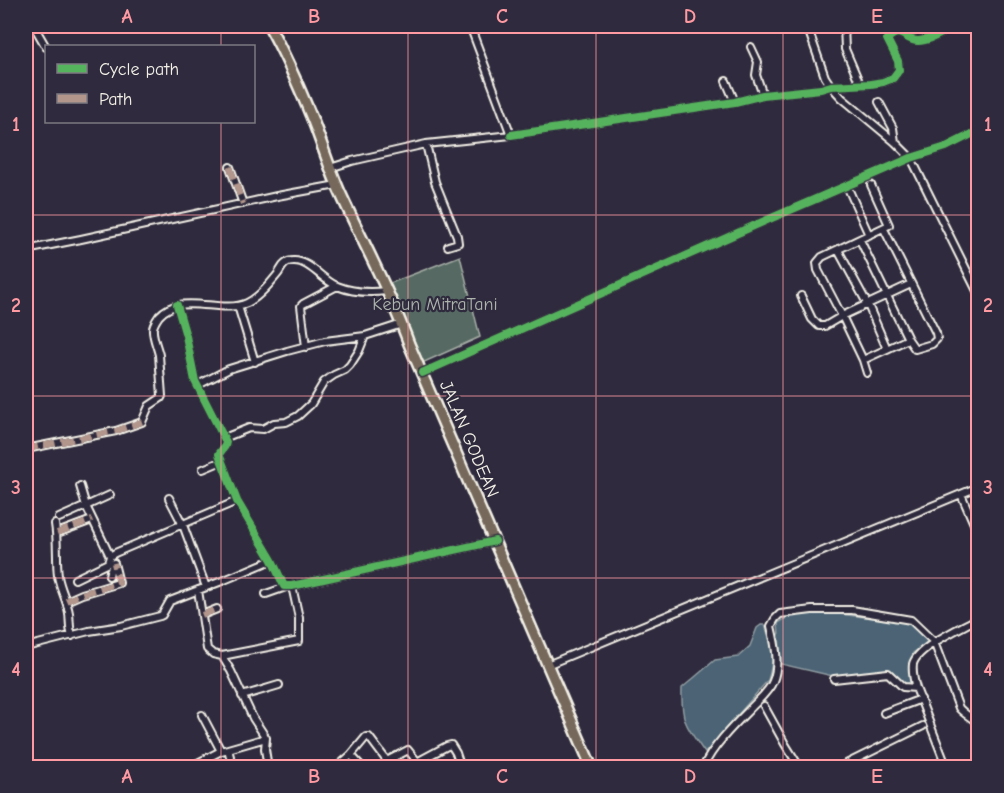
<svg xmlns="http://www.w3.org/2000/svg" width="1004" height="793" font-family="'Comic Neue',sans-serif">
  <style>
    .green { fill: #576b64; stroke: #a6aea6; stroke-width: 1.5 }
    .water { fill: #4b6374; stroke: #8f9ca2; stroke-width: 1.5 }
    .lines { fill: none; stroke-linecap: round; stroke-linejoin: round }
    .minor-casing { stroke: #f4f1e8; stroke-width: 10 }
    .primary-casing { stroke: #f4f1e8; stroke-width: 14 }
    .minor { stroke: #2f2a3d; stroke-width: 6 }
    .primary { stroke: #76695c; stroke-width: 9 }
    .quiet { stroke: #b2968c; stroke-width: 6; stroke-dasharray: 12 6; stroke-linecap: butt }
    .cycleway-casing { stroke: #2f2a3d; stroke-width: 11 }
    .cycleway { stroke: #56b35d; stroke-width: 8 }
    .grid { fill: none; stroke: #ff9aa2; stroke-width: 1.5; stroke-opacity: 0.55 }
    .labels { text-anchor: middle; dominant-baseline: central; stroke-width: 4.5; stroke-linejoin: round; paint-order: stroke }
    .park-label { font-size: 18px; fill: #adb5ad; stroke: #2f2a3d }
    .street-label { font-size: 18px; fill: #f4f1e8; stroke: #2f2a3d }
    .neatline { fill: none; stroke: #ff9aa2; stroke-width: 2 }
    .grid-label { font-size: 20px; text-anchor: middle; font-weight: bold; fill: #ff9aa2 }
  </style>
  <rect width="100%" height="100%" fill="#2f2a3d"/>
  <filter id="ink" filterUnits="userSpaceOnUse"><feTurbulence type="fractalNoise" baseFrequency=".0167" numOctaves="2"/><feDisplacementMap in="SourceGraphic" scale="12" xChannelSelector="R" yChannelSelector="G"/><feConvolveMatrix kernelMatrix="1 2 1 2 8 2 1 2 1" color-interpolation-filters="sRGB"/></filter>
  <g filter="url(#ink)">
    <path class="green" d="M460,256l20,81 -58,26 -34,-79z"/>
    <path class="water" d="M820,612l90,10 20,19 -17,12 -3,11v19l-4,1 -13,-10 -9,-4 -35,6h-16l-52,-12 -3,-41 12,-7z
      M761,625h4c8,23 10,31 3,55l-63,73c-19,-27 -24,-31 -23,-65l33,-28 23,-3 12,-11 7,-18z"/>
    <g class="lines">
      <defs>
        <path id="minor" d="M34,26l12,21
          M807,26l18,51 6,9 11,12 53,44 16,16 67,135
          M844,26l1,23 15,35
          M887,26l5,9
          M751,47l7,15 -2,13 7,20
          M726,81l9,21
          M879,102l14,26 2,14
          M511,135l224,-33 28,-7 58,-6 10,-3 40,-2 12,-2 10,-4 6,-8 -1,-9 -11,-22c15,-14 17,2 31,2 13,0 26,-10 37,-15
          M426,144l9,38 22,54 1,7 -10,3
          M230,167l13,37
          M330,168l22,-7 74,-17 85,-9 -41,-109
          M871,185l18,40 -67,32 -5,6 1,7 24,46 21,44 24,-11
          M847,186l22,49
          M860,240l48,99 7,10 17,-5 5,-5 -1,-6 -52,-104
          M26,250l55,-11 196,-43 60,-11
          M838,250l30,55 19,44 21,-10
          M801,296l11,23 7,7h6l17,-10 69,-32
          M177,305l9,31 9,45 31,61 -1,4 -6,8 18,47 35,59 12,26h8l203,-45
          M238,306l17,56
          M306,347l-5,-41 2,-2 34,-18
          M863,360l4,13
          M422,373l345,-153 144,-62 35,-11 32,-16
          M198,385l31,-16 58,-18 38,-10 40,-5
          M224,438l25,-10 14,1 11,-6 12,-1 12,-6 13,-12 13,-22 10,-7 11,-5 5,-5 9,-14 6,-15 37,-12
          M26,449l90,-18 26,-9 7,-16 12,-8 1,-2c-1,-14 -2,-28 -3,-41 -2,-9 -7,-19 -6,-27 1,-5 4,-9 6,-12 23,-25 61,-1 88,-13 11,-5 22,-18 30,-28 3,-3 4,-8 8,-11 2,-2 6,-3 9,-3 16,0 28,19 43,25 15,6 33,7 49,5
          M203,469l19,-8
          M80,486l6,20 24,-11
          M961,494l17,39
          M169,498l14,27 23,62
          M59,518l27,-12 24,50
          M55,524c3,18 1,35 3,52 2,13 9,24 11,37 1,8 0,15 3,23
          M57,533l35,-13
          M109,576l1,-5 4,-8
          M75,579l33,-16 2,-7 5,-3 122,-52
          M198,590l9,59 6,5 9,2 9,15 22,47 13,20 -1,11 3,19
          M266,594l20,-7
          M66,601l16,-7 37,-11 -5,-20
          M202,615l15,-6
          M26,647l63,-16 32,-5 39,-10 2,-1 8,-14 52,-20 50,-21
          M222,656l77,-15v-23l-7,-32
          M547,665l431,-178
          M834,679l54,-6 15,14 13,1
          M242,696l37,-11
          M764,706l21,38 15,24
          M884,713l37,-14
          M202,715l19,36
          M228,749l5,19
          M351,755l12,13
          M188,768l33,-17 45,-13
          M336,768l15,-13 15,-18h3l18,24 21,-11 8,10 3,1 28,-15 4,-1 5,8 5,15
          M703,768c9,-21 30,-42 46,-58 8,-9 20,-18 24,-29 7,-17 2,-38 -2,-55l4,-7 5,-5 32,-4h40l59,10 23,22 25,66c6,7 13,9 19,16
          M838,768l85,-42
          M947,768l-31,-80c-2,-7 -4,-16 -3,-24 4,-17 50,-37 65,-46"/>
        <path id="primary" d="M269,26c17,30 31,63 44,95 9,23 16,46 26,69 23,51 51,101 70,154l183,424"/>
      </defs>
      <use href="#minor" class="minor-casing"/>
      <use href="#primary" class="primary-casing"/>
      <use href="#minor" class="minor"/>
      <use href="#primary" class="primary"/>
      <path class="quiet" d="M230,167l13,37
        M26,449l90,-18 26,-9
        M57,533l35,-13
        M66,601l16,-7 37,-11 -5,-20
        M202,615l15,-6"/>
      <defs>
        <path id="cycleway" d="M511,135l224,-33 28,-7 58,-6 10,-3 40,-2 12,-2 10,-4 6,-8 -1,-9 -11,-22c15,-14 17,2 31,2 13,0 26,-10 37,-15
          M177,305l9,31 9,45 31,61 -1,4 -6,8 18,47 35,59 12,26h8l203,-45
          M422,373l345,-153 144,-62 35,-11 32,-16"/>
      </defs>
      <use href="#cycleway" class="cycleway-casing"/>
      <use href="#cycleway" class="cycleway"/>
    </g>
  </g>
  <path class="grid" d="M221,26v20M408,26v742M596,26v742M783,26v742M221,122v646M26,215h952M26,396h952M26,578h952"/>
  <g class="labels">
    <g class="park-label">
      <text x="435" y="304">Kebun MitraTani</text>
    </g>
    <g class="street-label">
      <text transform="translate(469 439) rotate(67)">JALAN GODEAN</text>
    </g>
  </g>
  <rect width="1004" height="793" fill="none" stroke="#2f2a3d" stroke-width="66"/>
  <rect x="45" y="45" width="210" height="78" fill="#2f2a3d" stroke="#7e7a81" stroke-width="1.5"/>
  <rect x="57" y="64" width="30" height="9" fill="#56b35d" stroke="#7e7a81" stroke-width="1.5"/>
  <text x="99" y="75" font-size="18" fill="#f4f1e8">Cycle path</text>
  <rect x="57" y="94" width="30" height="9" fill="#b2968c" stroke="#7e7a81" stroke-width="1.5"/>
  <text x="99" y="105" font-size="18" fill="#f4f1e8">Path</text>
  <rect x="33" y="33" width="938" height="727" class="neatline"/>
  <g class="grid-label">
    <text x="127" y="23">A</text>
    <text x="314" y="23">B</text>
    <text x="502" y="23">C</text>
    <text x="690" y="23">D</text>
    <text x="877" y="23">E</text>
    <text x="16" y="131">1</text>
    <text x="988" y="131">1</text>
    <text x="16" y="312">2</text>
    <text x="988" y="312">2</text>
    <text x="16" y="494">3</text>
    <text x="988" y="494">3</text>
    <text x="16" y="676">4</text>
    <text x="988" y="676">4</text>
    <text x="127" y="783">A</text>
    <text x="314" y="783">B</text>
    <text x="502" y="783">C</text>
    <text x="690" y="783">D</text>
    <text x="877" y="783">E</text>
  </g>
</svg>
